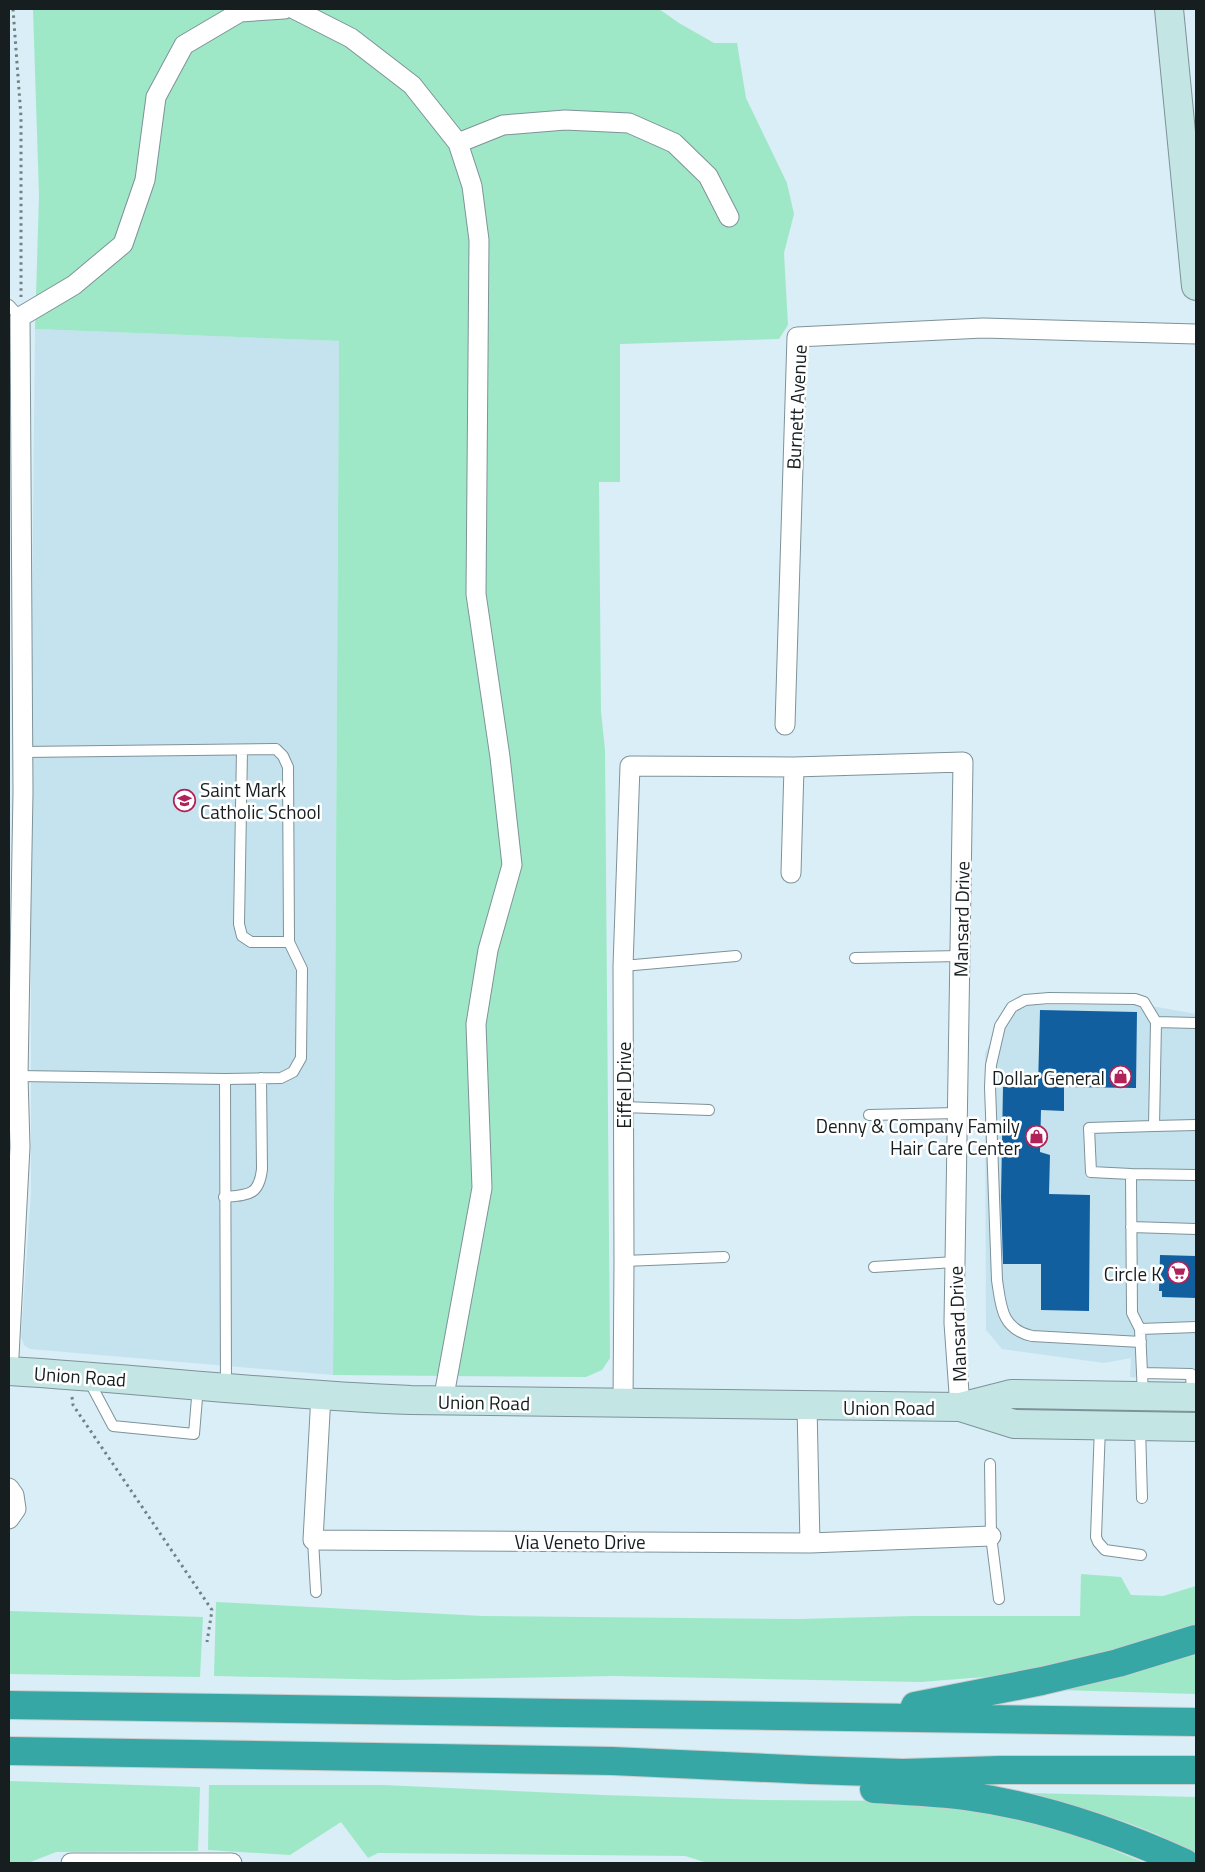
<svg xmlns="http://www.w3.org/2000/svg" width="1205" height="1872" font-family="'Titillium Web',sans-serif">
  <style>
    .built { fill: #c5e3ee }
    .green { fill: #9fe8c7 }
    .building { fill: #125fa0 }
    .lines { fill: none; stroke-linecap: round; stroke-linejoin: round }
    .service-casing { stroke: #7e9299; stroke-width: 12 }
    .minor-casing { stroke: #7e9299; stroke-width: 21 }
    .secondary-casing { stroke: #7e9299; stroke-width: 30 }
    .motorway-casing { stroke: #cccece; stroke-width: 30 }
    .path { stroke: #718084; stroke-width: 3; stroke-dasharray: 2.5 4; stroke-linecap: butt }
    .service { stroke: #fff; stroke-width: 10 }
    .minor { stroke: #fff; stroke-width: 19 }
    .secondary { stroke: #c3e5e4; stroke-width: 28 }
    .motorway { stroke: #37a7a5; stroke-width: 28 }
    .labels { text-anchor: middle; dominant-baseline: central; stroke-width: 5; stroke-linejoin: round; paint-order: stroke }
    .street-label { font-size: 19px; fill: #161e20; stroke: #fff }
    .poi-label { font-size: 19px; fill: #161e20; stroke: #fff; text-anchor: end }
  </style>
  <rect width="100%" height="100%" fill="#d9eef6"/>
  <path class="built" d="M35,329l304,12 -6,1034 -303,-26 -6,-4 -3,-8 10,-144v-482z
    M1021,1005h125l50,9v367l-66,-4 1,-19 -27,5 -102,-14 -16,-19 -1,-277 16,-32z"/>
  <path class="green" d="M33,9h626l20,14 35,20h23l9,55 41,85 7,31 -10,39 4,72 -9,14 -159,5v138h-21l2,229 4,39 5,608 -8,12 -16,7 -253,-2 6,-1034 -304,-12 4,-134z
    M1081,1574l40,3 10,18 32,1 33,-10v38l-113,35 -56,13 -43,5 -63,5 -308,-6 -216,4 -183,-4 2,-74 267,14 316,3 114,-3h167z
    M9,1611l194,6 -3,60 -191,-3z
    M1196,1653v41l-136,-4 37,-8z
    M9,1781l191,6 -2,64 -142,1 -28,11h-17l-2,-2z
    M209,1785h175l219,10 160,5 143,1 98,15 47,12 33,10 61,25h-437l-23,-7 -307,-3 -10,5 -27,-36 -51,33 -82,-5z
    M1030,1793l166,4v57c-46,-27 -110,-47 -163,-57z"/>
  <path class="building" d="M1040,1010l97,2 -1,76 -72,-1v24l-23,-1 -1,42 10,3 -1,39 41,1 -1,116 -48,-1v-46h-38l-2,-67 2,-110h35z
    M1160,1255l36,1v42l-34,-1v-6h-3z"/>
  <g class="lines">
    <defs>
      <path id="service" d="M9,305l11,12
        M23,752l253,-3 7,7 5,11 1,175h-38l-9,-6 -3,-12 3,-174
        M855,958l106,-2
        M623,966l113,-10
        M18,1076l207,3
        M623,1107l86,3
        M869,1115l88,-2
        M1154,1126l42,-1
        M1131,1174l-40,-2 -2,-44 65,-2 2,-104 40,1
        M224,1197c24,-2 35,-1 38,-28l-1,-91
        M1131,1227l65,2
        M624,1261l100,-4
        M874,1267l81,-5
        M1140,1329l56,-2
        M1141,1342l-109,-6c-31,-7 -31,-30 -35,-56l-7,-193 1,-22 9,-39 12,-19 13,-7 24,-2 86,1 9,3 12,20
        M1142,1373l49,1 1,22
        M88,1379l25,47 81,8 4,-48
        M226,1387l-1,-308 56,-1 12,-6 8,-14 1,-89 -13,-27
        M1143,1395l-3,-66 -8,-16 -1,-139 65,1
        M1100,1426l-4,111 2,5 7,8 36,5
        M1140,1427l2,71
        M990,1464l1,72 8,63
        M313,1540l3,52"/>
      <path id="minor" d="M294,9l57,29 61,47 46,58 14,43 7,54 -3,354 24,163 12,108 -24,85 -12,74 6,164 -39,213
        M458,143l45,-18 62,-5 64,3 45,20 34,33 21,41
        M785,725l12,-388 186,-9 213,6
        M791,873l3,-106
        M9,1356l11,-209 -2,-71 5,-284 -3,-475 54,-32 49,-41 22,-64 11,-83 28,-52 56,-33 44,-3
        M321,1395l-8,145 497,3 181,-7
        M623,1404l1,-143 -1,-295 7,-200 164,1 169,-5 -8,500 -1,61 6,84
        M807,1406l3,137
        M9,1488l5,7 2,14 -7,10
        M71,1863h161"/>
      <path id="secondary" d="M1169,9l27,277
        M9,1371c134,8 268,24 402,29l549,7 51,-13 185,3
        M960,1407l54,17 182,3"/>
      <path id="motorway" d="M9,1705l1187,17
        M915,1706l127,-25 76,-18 78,-24
        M9,1751l603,10 199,9 92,3 96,-3h197
        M874,1789c30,2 61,3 92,7 76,10 150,36 219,67"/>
    </defs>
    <use href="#service" class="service-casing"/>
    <use href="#minor" class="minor-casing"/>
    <use href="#secondary" class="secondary-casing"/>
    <use href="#motorway" class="motorway-casing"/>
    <path class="path" d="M13,9l8,108v180
      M72,1397l1,8 139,205 -5,32"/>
    <use href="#service" class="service"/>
    <use href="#minor" class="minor"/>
    <use href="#secondary" class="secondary"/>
    <use href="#motorway" class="motorway"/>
  </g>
  <defs>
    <symbol id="school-ring" viewBox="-11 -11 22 22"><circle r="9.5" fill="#fff" stroke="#b02258" stroke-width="1.5"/><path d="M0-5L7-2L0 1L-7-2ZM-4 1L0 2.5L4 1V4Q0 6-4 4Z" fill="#b02258"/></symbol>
    <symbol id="shop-ring" viewBox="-11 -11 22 22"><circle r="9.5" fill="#fff" stroke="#b02258" stroke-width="1.5"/><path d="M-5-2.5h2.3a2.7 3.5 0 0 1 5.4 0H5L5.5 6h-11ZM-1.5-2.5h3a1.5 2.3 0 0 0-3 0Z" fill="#b02258"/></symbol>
    <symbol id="supermarket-ring" viewBox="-11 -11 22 22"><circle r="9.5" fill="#fff" stroke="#b02258" stroke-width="1.5"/><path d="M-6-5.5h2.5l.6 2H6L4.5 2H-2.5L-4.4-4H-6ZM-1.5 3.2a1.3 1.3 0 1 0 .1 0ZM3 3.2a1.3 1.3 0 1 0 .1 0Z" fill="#b02258"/></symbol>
  </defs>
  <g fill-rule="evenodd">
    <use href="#school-ring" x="172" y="788" width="25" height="25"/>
    <use href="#shop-ring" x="1108" y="1064" width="25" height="25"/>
    <use href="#shop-ring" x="1024" y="1124" width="25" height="25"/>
    <use href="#supermarket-ring" x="1166" y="1260" width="25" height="25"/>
  </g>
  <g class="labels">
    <g class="street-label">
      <text transform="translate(796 407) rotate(-87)">Burnett Avenue</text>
      <text transform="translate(961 919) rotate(-89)">Mansard Drive</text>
      <text transform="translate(623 1085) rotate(-90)">Eiffel Drive</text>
      <text transform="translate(957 1324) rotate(-92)">Mansard Drive</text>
      <text transform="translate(80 1376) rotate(4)">Union Road</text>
      <text transform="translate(484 1402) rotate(1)">Union Road</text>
      <text x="889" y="1407">Union Road</text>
      <text x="580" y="1541">Via Veneto Drive</text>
    </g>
    <g class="poi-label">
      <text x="200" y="789" text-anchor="start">Saint Mark<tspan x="200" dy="22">Catholic School</tspan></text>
      <text x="1105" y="1077">Dollar General</text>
      <text x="1020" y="1125">Denny &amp; Company Family<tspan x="1020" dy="22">Hair Care Center</tspan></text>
      <text x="1162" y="1273">Circle K</text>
    </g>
  </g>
  <rect width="1205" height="1872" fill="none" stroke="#161e20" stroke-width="20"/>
</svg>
